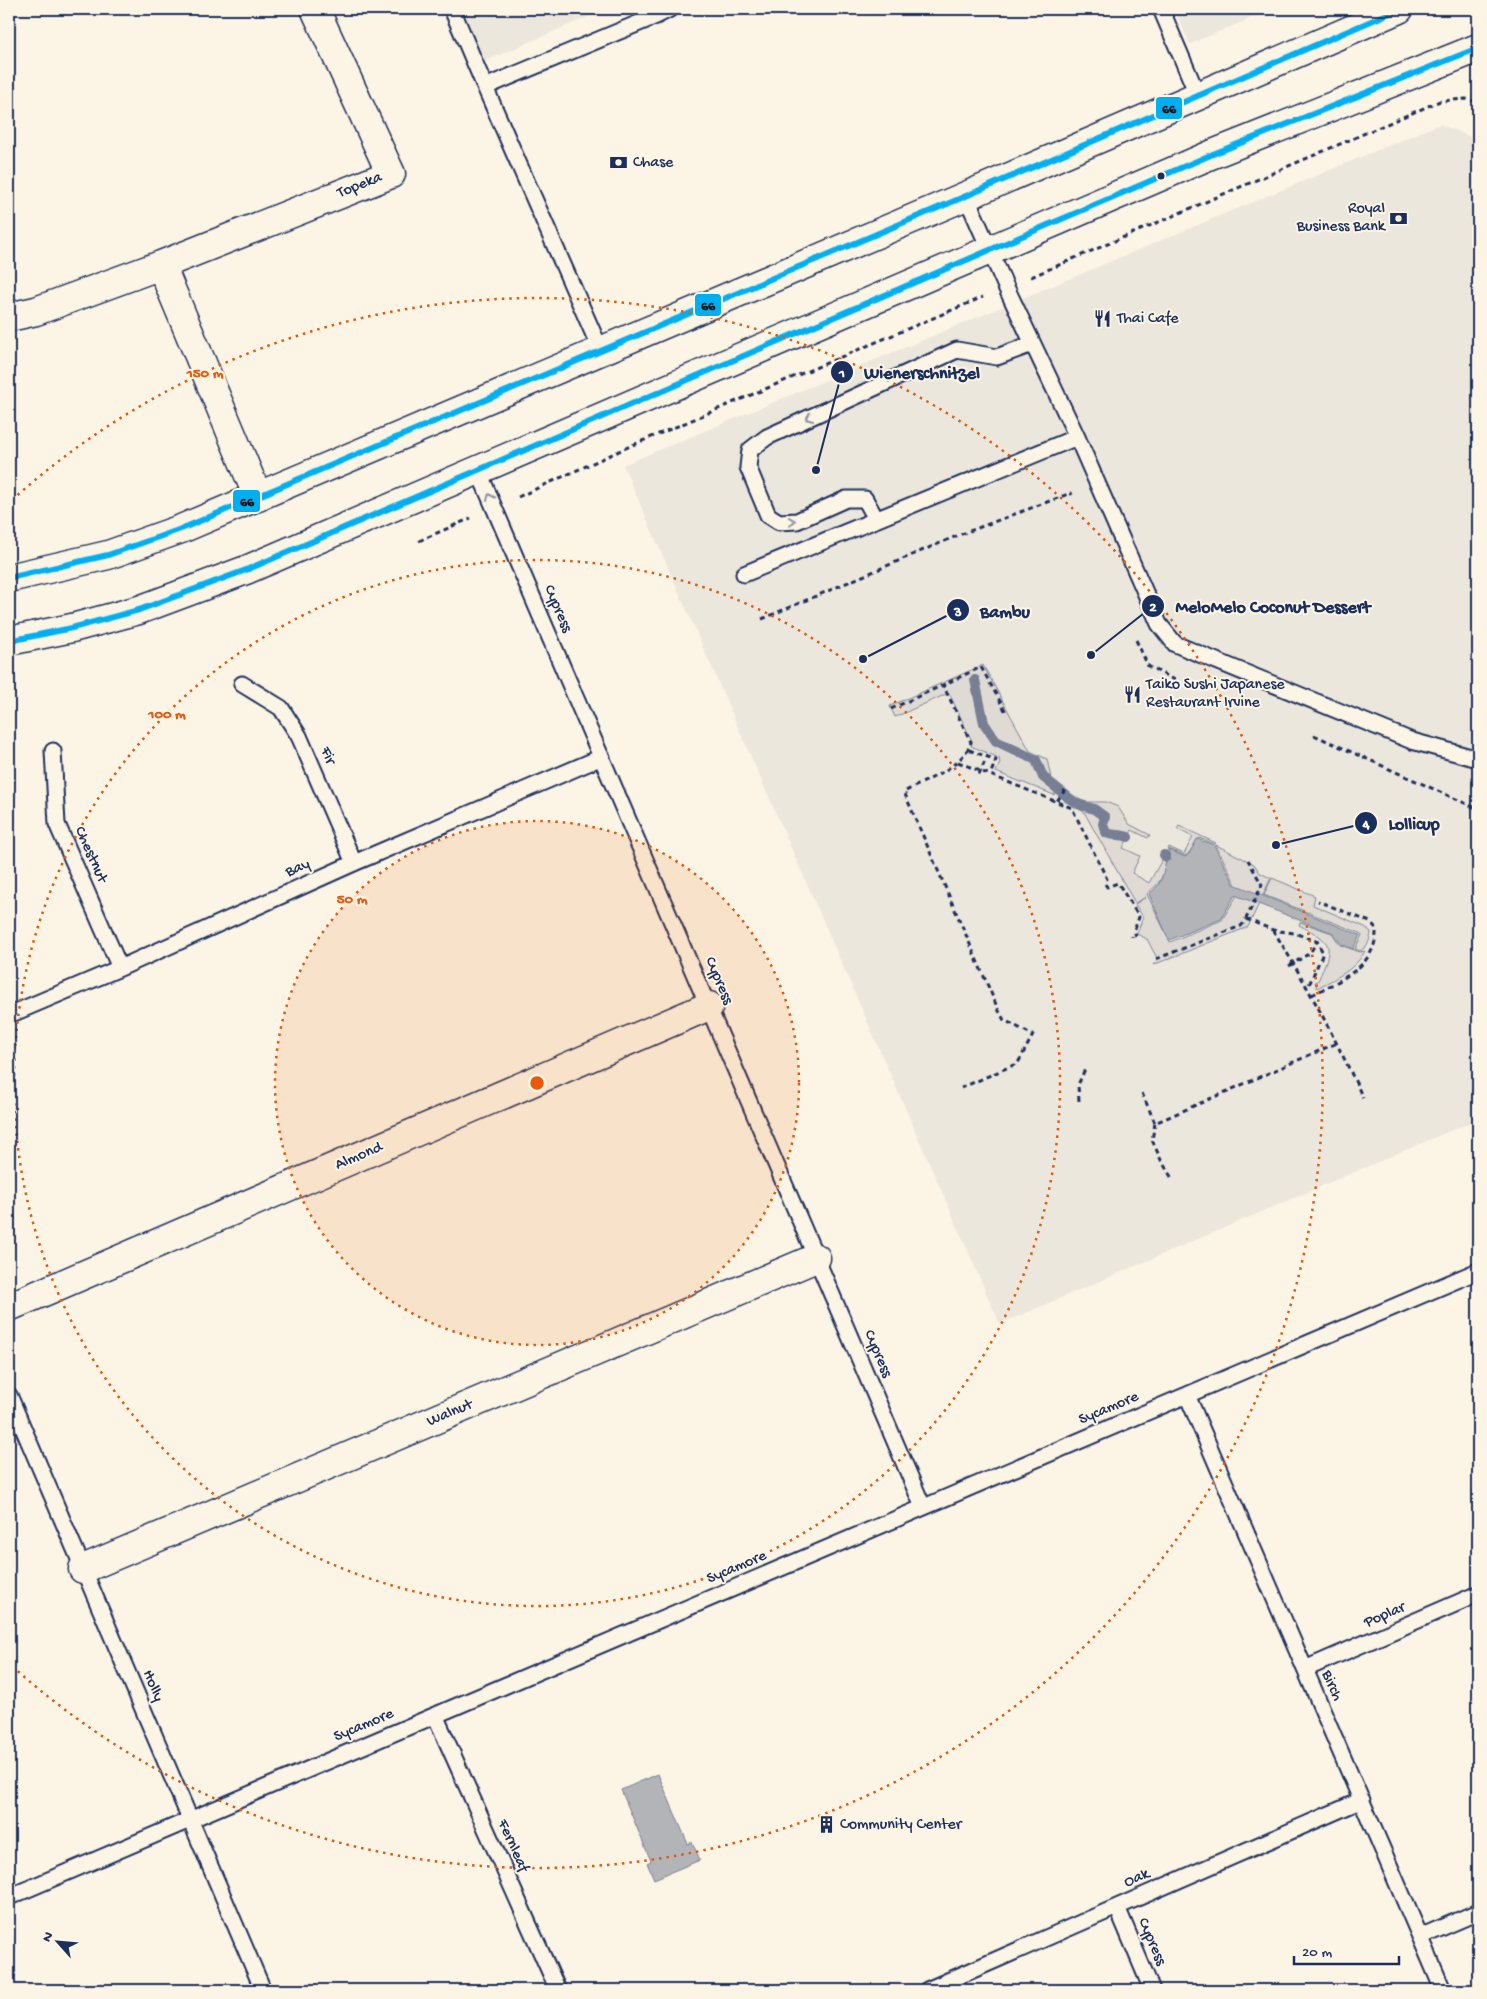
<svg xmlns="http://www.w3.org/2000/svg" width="1487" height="1999" font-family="'Gochi Hand',sans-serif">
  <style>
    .built { fill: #ece7dc }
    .green { fill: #dfdbd4; stroke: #7d8599 }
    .water { fill: #b2b4b8; stroke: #767f94 }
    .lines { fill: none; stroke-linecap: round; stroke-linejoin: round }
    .stream { stroke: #767f94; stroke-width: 10 }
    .lane-casing { stroke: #1b2f5e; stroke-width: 19 }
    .street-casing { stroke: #1b2f5e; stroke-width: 31 }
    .secondary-casing { stroke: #1b2f5e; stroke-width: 31 }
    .path { stroke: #1b2f5e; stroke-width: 3; stroke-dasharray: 5 4; stroke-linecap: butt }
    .lane { stroke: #fcf5e5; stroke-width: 15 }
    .street { stroke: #fcf5e5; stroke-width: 28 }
    .secondary { stroke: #fcf5e5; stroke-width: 28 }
    .path-bridge { stroke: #1b2f5e; stroke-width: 3; stroke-dasharray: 5 4; stroke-linecap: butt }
    .bus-1-casing { stroke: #fcf5e5; stroke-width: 10 }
    .bus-1 { stroke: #00aff2; stroke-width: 6 }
    .oneway { stroke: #8c92a2 }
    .ring { fill: none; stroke: #e8590c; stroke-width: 2.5; stroke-dasharray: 2.5 5 }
    .bus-dot { fill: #1b2f5e; stroke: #fcf5e5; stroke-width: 2 }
    .labels { text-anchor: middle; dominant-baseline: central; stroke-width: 4; stroke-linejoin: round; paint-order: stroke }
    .poi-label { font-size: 16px; fill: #1b2f5e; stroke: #fcf5e5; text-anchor: start }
    .street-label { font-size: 16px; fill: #1b2f5e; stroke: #fcf5e5 }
    .centre { fill: #e8590c; stroke: #fcf5e5; stroke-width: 2.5 }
    .ring-label { font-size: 15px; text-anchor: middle; font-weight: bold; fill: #e8590c; stroke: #fcf5e5; stroke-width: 4; stroke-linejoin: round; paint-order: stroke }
    .leader { fill: none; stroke: #1b2f5e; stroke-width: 2 }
    .callout-dot { fill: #1b2f5e; stroke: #fcf5e5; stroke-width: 2 }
    .mark-label { font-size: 15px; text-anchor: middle; font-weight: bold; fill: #fff }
    .callout-label { font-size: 18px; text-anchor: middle; font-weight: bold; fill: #1b2f5e; stroke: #fcf5e5; stroke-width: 4; stroke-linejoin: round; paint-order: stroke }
    .line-badge { stroke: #fcf5e5; stroke-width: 2 }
    .pale-badge-label { font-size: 14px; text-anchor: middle; font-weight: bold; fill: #111 }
  </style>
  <rect width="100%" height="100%" fill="#fcf5e5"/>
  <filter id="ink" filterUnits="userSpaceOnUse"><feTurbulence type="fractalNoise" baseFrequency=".02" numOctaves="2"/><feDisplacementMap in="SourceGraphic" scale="10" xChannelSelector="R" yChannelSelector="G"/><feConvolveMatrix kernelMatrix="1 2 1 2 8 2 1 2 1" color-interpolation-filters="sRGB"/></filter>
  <g filter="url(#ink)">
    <path class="built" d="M440,9h166l-139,60z
      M1174,9h99l-83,35z
      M1440,124l38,16v979l-478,205 -377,-859z"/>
    <path class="green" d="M983,665l47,86 17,8 4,19 8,8 -5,9 -58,-23 4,-9 -1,-5 -28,-12 1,-5 -23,-48 -54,24 -5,-11z
      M1067,794l18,8h21l12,5 11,17 21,11 -2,3 -16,-8 -9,18 17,8 -8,17 17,10 20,-36 15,7 9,-17 -16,-8 2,-3 37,17 -1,1 -16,-6 -10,15 -4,3 -16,-7c-3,8 -3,13 -5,21 -2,11 -9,17 -17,24l23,48 52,-22 14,-23 -1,-14 -19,-38 38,19 6,9 11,5 -23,49 -95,38 5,-5 -11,-21 -10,-5 6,-17 -8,-13 11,-7 -11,6 -51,-91 -20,-11z
      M1272,878l43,18 -2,9 52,22 6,5c-1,9 -3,14 -11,19l-5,-2 7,-14 -2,-2 -96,-38z
      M1300,922l32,11 8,12 20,7 5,-1c-10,19 -29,27 -48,37l-2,-6 3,-1c15,-36 17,-38 -19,-56z"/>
    <path class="water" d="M1197,839l17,6 20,39 126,51 -7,14 -12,-5 -8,-11 -98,-38 -14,24 -52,21 -20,-46c19,-14 12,-27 21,-44l15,7 4,-3z
      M658,1774l30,70 4,-2 8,18 -46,19 -7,-16 4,-2 -30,-71z"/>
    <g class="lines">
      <path class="stream" d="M975,680l9,43 12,18 40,19 7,17 25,20 10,7 16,5 11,8 -2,7 3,9c8,3 15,1 22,4
        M1164,855l2,2"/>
      <defs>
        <path id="lane" d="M452,9l33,78
          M1161,9l37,87
          M966,196l40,91 71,150 82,187 16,20 237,97 66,18
          M601,351l-116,-264 171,-71 14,-7
          M478,470l445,1037
          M876,519l-11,-20h-19l-49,22 -18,1 -11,-7 -20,-48 2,-17 17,-13 190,-87 40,7 35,-13
          M744,574l333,-137
          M242,684l39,24 18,28 55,127
          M53,751l4,73 63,144
          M9,1015l111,-47 234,-105 248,-106
          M9,1395l254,595
          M1187,1395l256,595
          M1305,1669l173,-75
          M435,1715l123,275
          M9,1897l1469,-626
          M1117,1907l35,83
          M1420,1937l58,-25
          M927,1990l435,-190"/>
        <path id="street" d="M161,265l97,232
          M9,317l27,-6 125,-46 230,-91 -76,-165
          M9,1307l700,-301
          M83,1569l733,-311"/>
        <path id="secondary" d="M9,578l99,-23 73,-26 785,-333 433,-187
          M9,641l63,-13 67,-18 107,-40 967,-416 265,-106"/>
      </defs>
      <use href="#lane" class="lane-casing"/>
      <use href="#street" class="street-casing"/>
      <use href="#secondary" class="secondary-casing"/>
      <path class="path" d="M1031,277l409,-176 26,-2 12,3
        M518,497l110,-50 355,-150
        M419,541l52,-23
        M762,619l197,-84 112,-42 1,2
        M1136,640l12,26 27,14
        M891,709l52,-24
        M1314,735l164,74
        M969,750l27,10 -6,15
        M958,762l114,46 36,73
        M1057,801l8,-11
        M1105,884l2,3 11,-4 21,34 -5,14 2,5
        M1246,919l27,11 21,3 23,8 6,12 -15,34
        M1273,930c34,54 63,110 90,168
        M1132,936v1
        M1156,959l85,-33 3,-3 18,-38 -14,-25
        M1312,995c28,-15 66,-29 64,-67l-6,-6 -52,-21
        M961,1088l57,-25 15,-28 -29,-15 -6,-11 -94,-217c22,-12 59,-25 67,-50l-28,-57 38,-18 26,47
        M1142,1093l13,30 182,-80
        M1079,1101l-1,-16 7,-16
        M1155,1123l-3,17 9,20 12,20"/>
      <use href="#lane" class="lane"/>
      <use href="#street" class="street"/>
      <use href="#secondary" class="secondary"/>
      <path class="path-bridge" d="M979,775l7,-16
        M1289,966l21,-13 7,-12"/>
      <defs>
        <path id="bus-1" d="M9,578l99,-23 73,-26 785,-333 433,-187
          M9,641l63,-13 67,-18 107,-40 967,-416 265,-106"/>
      </defs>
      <use href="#bus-1" class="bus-1-casing"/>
      <use href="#bus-1" class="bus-1"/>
    </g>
    <defs><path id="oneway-chevron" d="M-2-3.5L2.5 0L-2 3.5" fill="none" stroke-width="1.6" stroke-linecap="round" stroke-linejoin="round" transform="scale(1.25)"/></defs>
    <g class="oneway">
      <use href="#oneway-chevron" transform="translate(809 418) rotate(155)"/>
      <use href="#oneway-chevron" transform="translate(490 497) rotate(-114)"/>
      <use href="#oneway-chevron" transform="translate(792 521) rotate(-8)"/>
    </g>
  </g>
  <circle cx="537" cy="1083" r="262" fill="#e8590c" fill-opacity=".12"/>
  <g class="ring">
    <circle cx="537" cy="1083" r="262"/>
    <circle cx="537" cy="1083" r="523"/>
    <path d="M12 500A785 785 0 1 1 12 1666"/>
  </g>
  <defs>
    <symbol id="bank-bare" viewBox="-9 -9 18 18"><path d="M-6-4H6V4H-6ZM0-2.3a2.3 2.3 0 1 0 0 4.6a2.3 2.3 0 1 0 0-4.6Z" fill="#1b2f5e" stroke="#fcf5e5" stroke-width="2.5" paint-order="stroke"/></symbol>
    <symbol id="restaurant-bare" viewBox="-9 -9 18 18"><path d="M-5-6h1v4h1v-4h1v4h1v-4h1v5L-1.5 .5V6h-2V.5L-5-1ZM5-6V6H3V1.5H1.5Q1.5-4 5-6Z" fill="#1b2f5e" stroke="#fcf5e5" stroke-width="2.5" paint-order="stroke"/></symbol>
    <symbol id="building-bare" viewBox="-9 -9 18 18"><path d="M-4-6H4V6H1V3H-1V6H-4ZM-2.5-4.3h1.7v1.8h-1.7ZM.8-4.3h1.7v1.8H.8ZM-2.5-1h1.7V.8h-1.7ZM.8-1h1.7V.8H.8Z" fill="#1b2f5e" stroke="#fcf5e5" stroke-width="2.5" paint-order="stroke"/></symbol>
  </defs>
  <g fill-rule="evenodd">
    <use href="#bank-bare" x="606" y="150" width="25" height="25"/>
    <use href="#bank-bare" x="1386" y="206" width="25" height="25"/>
    <use href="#restaurant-bare" x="1090" y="306" width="25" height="25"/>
    <use href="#restaurant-bare" x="1120" y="682" width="25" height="25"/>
    <use href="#building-bare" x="814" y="1812" width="25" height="25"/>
  </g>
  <circle class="bus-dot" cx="1161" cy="176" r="4.5"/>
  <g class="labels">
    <g class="poi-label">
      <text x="633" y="163">Chase</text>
      <text x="1385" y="209" text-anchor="end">Royal<tspan x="1385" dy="18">Business Bank</tspan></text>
      <text x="1117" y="319">Thai Cafe</text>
      <text x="1146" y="685">Taiko Sushi Japanese<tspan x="1146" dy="18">Restaurant Irvine</tspan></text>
      <text x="840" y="1825">Community Center</text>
    </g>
    <g class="street-label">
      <text transform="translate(360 186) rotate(-22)">Topeka</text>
      <text transform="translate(557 609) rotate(67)">Cypress</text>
      <text transform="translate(327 756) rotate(67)">Fir</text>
      <text transform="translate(90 855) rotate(66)">Chestnut</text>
      <text transform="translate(298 869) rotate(-24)">Bay</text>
      <text transform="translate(718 981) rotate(67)">Cypress</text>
      <text transform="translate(359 1157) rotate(-23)">Almond</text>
      <text transform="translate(877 1354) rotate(67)">Cypress</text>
      <text transform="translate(1109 1409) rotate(-23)">Sycamore</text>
      <text transform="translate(450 1414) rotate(-23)">Walnut</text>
      <text transform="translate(737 1568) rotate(-23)">Sycamore</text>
      <text transform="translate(1385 1616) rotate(-23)">Poplar</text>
      <text transform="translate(152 1686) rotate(67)">Holly</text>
      <text transform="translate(1331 1686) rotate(67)">Birch</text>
      <text transform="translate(364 1726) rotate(-23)">Sycamore</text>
      <text transform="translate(512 1846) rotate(66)">Fernleaf</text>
      <text transform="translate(1137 1879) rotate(-24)">Oak</text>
      <text transform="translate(1151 1942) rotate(67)">Cypress</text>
    </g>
  </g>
  <circle cx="537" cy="1083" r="8" class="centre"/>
  <g class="ring-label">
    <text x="205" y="377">150 m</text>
    <text x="167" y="718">100 m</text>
    <text x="352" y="903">50 m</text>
  </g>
  <path class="leader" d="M816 470L842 372M1091 655L1153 606M863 659L958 610M1276 845L1366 823"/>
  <g class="callout-dot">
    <circle cx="816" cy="470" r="5"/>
    <circle cx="1091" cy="655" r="5"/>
    <circle cx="863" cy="659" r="5"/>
    <circle cx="1276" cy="845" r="5"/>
    <circle cx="842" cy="372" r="12"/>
    <circle cx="1153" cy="606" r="12"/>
    <circle cx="958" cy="610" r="12"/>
    <circle cx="1366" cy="823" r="12"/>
  </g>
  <g class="mark-label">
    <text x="842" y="377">1</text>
    <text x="1153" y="611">2</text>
    <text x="958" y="616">3</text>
    <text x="1366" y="828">4</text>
  </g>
  <g class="callout-label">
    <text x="922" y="378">Wienerschnitzel</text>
    <text x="1273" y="612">MeloMelo Coconut Dessert</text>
    <text x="1005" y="617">Bambu</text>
    <text x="1414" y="829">Lollicup</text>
  </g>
  <g class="line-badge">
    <rect x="1155" y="96" width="28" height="24" rx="5" fill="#00aff2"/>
    <rect x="694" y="293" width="28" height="24" rx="5" fill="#00aff2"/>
    <rect x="232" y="489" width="29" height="24" rx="5" fill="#00aff2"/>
  </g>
  <g class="pale-badge-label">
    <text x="1169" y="113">66</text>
    <text x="708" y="310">66</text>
    <text x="247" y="506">66</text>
  </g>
  <rect width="1487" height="1999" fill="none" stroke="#fcf5e5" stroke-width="30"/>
  <rect x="15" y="15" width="1457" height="1969" fill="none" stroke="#1b2f5e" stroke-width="2" filter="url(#ink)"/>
  <g transform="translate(58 1942) rotate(297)" stroke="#fcf5e5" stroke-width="4" paint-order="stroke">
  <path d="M0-4L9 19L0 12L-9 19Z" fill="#1b2f5e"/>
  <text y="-8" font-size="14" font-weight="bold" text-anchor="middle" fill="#1b2f5e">N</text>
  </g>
  <path d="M1294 1956v8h105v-8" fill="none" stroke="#1b2f5e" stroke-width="2.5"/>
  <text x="1302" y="1956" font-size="15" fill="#1b2f5e" stroke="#fcf5e5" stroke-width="4" paint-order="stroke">20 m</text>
</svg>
